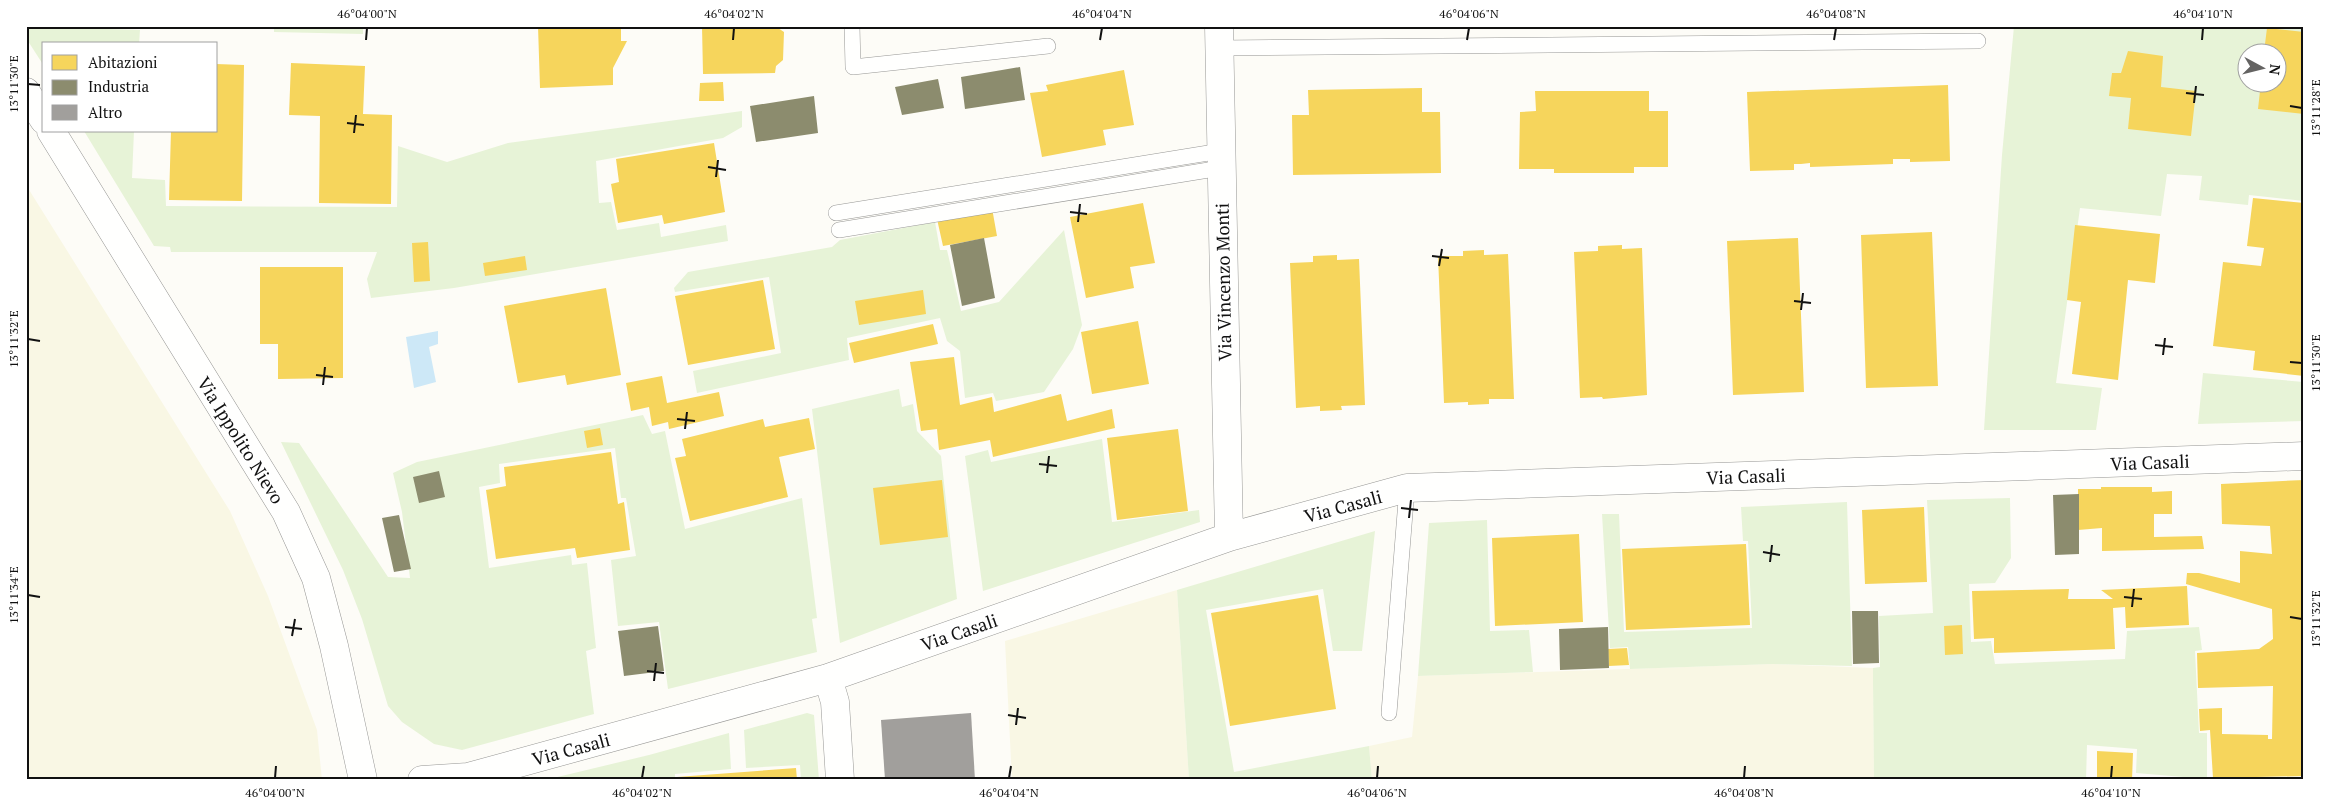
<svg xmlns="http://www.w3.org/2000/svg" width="2330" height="806" font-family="'PT Serif',serif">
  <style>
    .farmland { fill: #f9f7e4 }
    .green { fill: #e7f3d7; fill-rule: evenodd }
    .water { fill: #cde8f7 }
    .homes { fill: #f6d55c }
    .industry { fill: #8c8c6e }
    .building { fill: #a19f9c }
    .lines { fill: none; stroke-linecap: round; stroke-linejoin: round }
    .service-casing { stroke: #979795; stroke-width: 16 }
    .minor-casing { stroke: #979795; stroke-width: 29 }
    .service { stroke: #fffffe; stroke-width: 15 }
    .minor { stroke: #fffffe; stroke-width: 28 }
    .ticks { fill: none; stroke: #111; stroke-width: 2 }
    .labels { text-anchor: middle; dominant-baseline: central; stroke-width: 5; stroke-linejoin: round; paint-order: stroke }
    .street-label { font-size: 18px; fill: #111; stroke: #fff }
    .neatline { fill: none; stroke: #111; stroke-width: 2 }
    .ticks-label { font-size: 12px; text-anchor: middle; fill: #111 }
  </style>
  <rect width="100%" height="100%" fill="#fdfcf7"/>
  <path class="farmland" d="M26,185l204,326 38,85 49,134 5,50h-296z
    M1177,590l12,190h-177l-7,-139z
    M1773,664l100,4 1,112h-502l-3,-34 43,-9 6,-61z"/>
  <path class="green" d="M26,26h81v3l33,1 -1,14h-95v22l-18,-28z
    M274,26h89v8l-89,-2z
    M2014,26h290v175l-55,-6 -1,10 -49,-5 3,-24 -35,-2 -6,42 -81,-8 -24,175 46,5 -6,42h-112l18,-275zM2248,52h30v30h-30z
    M742,111v16l-19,11 -127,23 3,42 12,-1 6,28 42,-7 2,14 65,-12 2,16 -274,47 -83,10 -4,-19 10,-27h-206l-1,-5 -16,-1 -70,-115h50l-2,47 33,2 1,26 231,1 1,-61 49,16 61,-19z
    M935,222l5,28h7l14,61 38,-9 65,-72 18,95 -9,24 -29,43 -48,9 -3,-8 -28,5 -5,-47 -13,-10 -7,-23 -93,20 2,22 -152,33 -4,-22 88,-18 -12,-76 -94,15 -1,-4 14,-16 144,-25 8,-7z
    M2203,373l101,9v39l-106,3z
    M899,389l3,18 11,-3 4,27 24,25 16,143 -117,44 -28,-234z
    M643,415l9,19 13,-3 20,98 117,-31 15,120 -5,1 5,33 -149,37 -9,-67 -41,4 -7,-66 25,-4 -10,-58h-5l-6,-50 -116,16 1,19 -21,4 10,81 82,-13 1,10 15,-2 9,85 -10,3 8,63 -132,36 -28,-6 -32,-22 -14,-16 -26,-87 -19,-49 -62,-128 18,1 89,134 22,1 -8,-66 -9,-39 24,-11z
    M1102,439l10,83 87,-12 1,12 -217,69 -18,-135 23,-6 3,12z
    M2010,498l1,60 -16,25 -26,1 2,58 20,-1 4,23 130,-5 2,-28 72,-4 3,23 -7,1 4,82h8v46l-71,-6 1,-24 -50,-4 -1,35h-212l-1,-98v-14l7,-1 -1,-51 54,-3 -6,-113z
    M1847,502l5,164 -79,-2 -143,5 -2,-22 -18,1 -8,-134h17l5,118 128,-4 -4,-87h-5l-2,-34z
    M1487,520l3,111 39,-1 4,42 -115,4 11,-153z
    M1375,531l-13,120h-29l-10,-62 -117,21 28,162 135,-26 3,34h-183l-12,-190z
    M807,713l7,2 5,65h-18l-1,-15 -54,3 -2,-38z
    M729,733l2,36 -56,5v6h-130l104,-25z"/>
  <path class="water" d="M438,331v13l-9,3 7,35 -22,6 -8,-51z"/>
  <path class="homes" d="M538,26h83v15h6l-14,27v17l-73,3z
    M702,26h73l9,6 -1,28 -7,6 -1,7 -72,1z
    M2267,28l37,4v82l-46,-5 3,-27h17v-30h-14z
    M2128,51l35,5 -2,31 35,4 -5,45 -63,-7 3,-31 -22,-2 3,-23h9z
    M291,63l74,3 -2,48 29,1 -1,89 -72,-1 1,-87 -31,-1z
    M216,64l28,1 -2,136 -73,-1 2,-69h45z
    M1124,70l10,55 -31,5 3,15 -64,12 -12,-64 18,-2 -2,-6z
    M723,82l1,19h-25l1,-18z
    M1948,85l2,76 -40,1v-3h-17v5l-83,3v-4l-9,1h-7v6l-44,1 -3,-79z
    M1422,88v24h18l1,61 -148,2 -1,-60h17l-1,-25z
    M1535,91h114v20h19v56h-34v6h-80v-4h-35l1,-57 16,-1z
    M714,143l11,69 -61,12 -2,-9 -44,8 -7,-39 8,-2 -3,-23z
    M2253,198l51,5v173l-51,-6 2,-19 -42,-5 10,-84 38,4 3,-18 -17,-2z
    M1143,203l12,60 -25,4 4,21 -48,10 -16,-81z
    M992,208l5,28 -54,10 -6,-27z
    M2075,225l85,9 -5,49 -27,-3 -10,100 -46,-6 9,-72 -14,-2z
    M1932,232l6,154 -72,2 -5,-153z
    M1798,238l6,154 -71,3 -6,-154z
    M428,242l2,39 -16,1 -2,-39z
    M1622,245v4l20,-1 5,147 -44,4 -1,-2 -22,1 -6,-146 24,-1v-5z
    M1484,250v5l24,-1 6,145h-25v5l-21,1v-3l-24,1 -6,-147h25v-5z
    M1337,255v5l22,-1 6,146 -24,1 1,4 -22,1v-5l-24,2 -6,-145 23,-1v-6z
    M525,256l2,14 -42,6 -2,-13z
    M260,267h83v111l-65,1v-35h-18z
    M763,280l12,69 -87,16 -13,-69z
    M606,288l15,87 -54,10 -2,-10 -47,8 -14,-77z
    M923,290l3,24 -67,11 -4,-24z
    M1138,321l11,63 -57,10 -11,-62z
    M933,324l5,20 -84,19 -5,-20z
    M954,357l6,48 32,-8 2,15 67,-18 6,27 45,-12 3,19 -122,29 -3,-17 -51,10 -2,-21 -16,2 -11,-69z
    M662,376l5,27 52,-11 5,24 -55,13 -1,-7 -16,4 -3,-19 -18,4 -5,-28z
    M809,418l6,31 -36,8 9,40 -98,24 -15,-63 11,-2 -4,-17 81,-20 2,8z
    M600,428l3,17 -16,3 -3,-17z
    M1178,429l10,82 -71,9 -10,-82z
    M611,452l7,52 6,-2 6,48 -53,8 -2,-10 -79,11 -10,-69 20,-4 -2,-19z
    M942,480l6,57 -68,8 -7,-57z
    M2304,480v296l-91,2 -3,-48 -10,1 -1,-22 23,-1v26l46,1v4h4l1,-53 -75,2 -1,-35 62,-4 14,-10 -1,-30 -86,-25 1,-11h12l41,10v-32l32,3 -2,-28 -48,-2 -1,-40z
    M2101,487h51v5l20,-1v23h-18v23l48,-1 2,13 -102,2v-23l-24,2v-41h23z
    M1924,507l3,75 -62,2 -3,-74z
    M1579,534l4,88 -88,4 -3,-88z
    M1746,544l4,81 -124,5 -4,-81z
    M2187,586l2,39 -63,3 -1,-21 -12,1 2,41 -121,4v-15l-20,1 -2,-48 97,-2 -1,10h45l-12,-9z
    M1318,595l18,114 -106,17 -19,-113z
    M1962,625l1,29 -18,1 -1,-29z
    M1627,648l2,17 -20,1 -1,-17z
    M2097,751l36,2 -1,27h-35z
    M796,768l1,12h-120v-3z"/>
  <path class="industry" d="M1020,67l5,33 -60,9 -4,-32z
    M938,79l6,29 -42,7 -7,-28z
    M814,96l4,37 -62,9 -6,-36z
    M984,238l11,60 -33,8 -12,-61z
    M439,471l6,26 -26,6 -6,-26z
    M2079,494v60l-24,1 -2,-60z
    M399,515l12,54 -17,3 -12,-54z
    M1852,611h26l1,52 -26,1z
    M658,626l6,45 -40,5 -6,-45z
    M1608,627l1,41 -49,2 -1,-41z"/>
  <path class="building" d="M971,713l4,67h-90l-4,-60z"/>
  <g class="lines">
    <defs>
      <path id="service" d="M852,26l1,41 195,-21
        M1219,48l759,-7
        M836,213l385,-62
        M839,230l382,-62
        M1389,713l18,-225"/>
      <path id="minor" d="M1219,26l10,511
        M26,92l18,28
        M51,131l235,381 30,66 18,68 29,134
        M828,678l7,24 5,78
        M422,780l46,-3 360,-99 401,-141 178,-49 897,-32"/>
    </defs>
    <use href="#service" class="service-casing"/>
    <use href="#minor" class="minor-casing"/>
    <use href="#service" class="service"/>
    <use href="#minor" class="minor"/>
  </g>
  <path class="ticks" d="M366,40l1,-12M733,40l1,-12M1100,40l2,-12M1467,40l2,-12M1834,40l2,-12M2202,40l1,-12M28,84l12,1M2186,93l18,2M2194,103l2,-17M2290,106l12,2M347,123l17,2M354,133l2,-18M708,167l18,3M716,177l2,-17M1070,212l17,2M1078,222l2,-18M1432,256l17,2M1439,266l3,-17M1794,301l17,2M1801,310l2,-17M28,339l12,2M2155,345l18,2M2163,355l2,-17M2290,362l12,1M316,375l17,2M323,385l2,-18M677,419l18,2M685,429l2,-17M1039,464l18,2M1047,473l2,-17M1401,508l17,2M1409,518l2,-18M1763,552l17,3M1770,562l2,-17M28,595l12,2M2124,597l18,2M2132,607l2,-18M2290,617l12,2M285,627l17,2M292,636l3,-17M647,671l17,2M654,681l2,-18M1008,715l18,3M1016,725l2,-17M275,778l1,-12M642,778l2,-12M1009,778l2,-12M1377,778l1,-12M1744,778l1,-12M2111,778l1,-12"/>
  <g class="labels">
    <g class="street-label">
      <text transform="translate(1223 282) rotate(-91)">Via Vincenzo Monti</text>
      <text transform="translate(241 440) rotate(58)">Via Ippolito Nievo</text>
      <text transform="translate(2150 462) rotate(-2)">Via Casali</text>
      <text transform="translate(1746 476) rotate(-2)">Via Casali</text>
      <text transform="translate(1343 506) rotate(-15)">Via Casali</text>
      <text transform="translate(959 632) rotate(-19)">Via Casali</text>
      <text transform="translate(571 749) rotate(-15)">Via Casali</text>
    </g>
  </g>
  <rect width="2330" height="806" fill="none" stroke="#ffffff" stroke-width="55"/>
  <rect x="42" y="42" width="175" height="90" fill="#ffffff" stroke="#a0a0a0"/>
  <rect x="52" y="55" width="25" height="15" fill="#f6d55c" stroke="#a0a0a0"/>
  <text x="88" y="68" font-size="15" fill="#111111">Abitazioni</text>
  <rect x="52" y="80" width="25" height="15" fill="#8c8c6e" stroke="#a0a0a0"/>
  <text x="88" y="92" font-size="15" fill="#111111">Industria</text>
  <rect x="52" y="105" width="25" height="15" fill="#a19f9c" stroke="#a0a0a0"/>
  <text x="88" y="118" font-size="15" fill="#111111">Altro</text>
  <g transform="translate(2262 68) rotate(97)"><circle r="24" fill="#ffffff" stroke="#a0a0a0"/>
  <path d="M0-4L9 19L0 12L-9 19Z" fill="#646362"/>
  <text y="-8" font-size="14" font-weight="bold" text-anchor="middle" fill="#111111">N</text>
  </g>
  <rect x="28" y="28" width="2274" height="750" class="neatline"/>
  <g class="ticks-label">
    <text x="367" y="18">46°04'00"N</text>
    <text x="734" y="18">46°04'02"N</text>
    <text x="1102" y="18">46°04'04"N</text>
    <text x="1469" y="18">46°04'06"N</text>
    <text x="1836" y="18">46°04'08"N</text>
    <text x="2203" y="18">46°04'10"N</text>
    <text transform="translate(14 84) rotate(-90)" y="4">13°11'30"E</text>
    <text transform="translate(2316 108) rotate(-90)" y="4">13°11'28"E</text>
    <text transform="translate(14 339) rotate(-90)" y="4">13°11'32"E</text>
    <text transform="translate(2316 363) rotate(-90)" y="4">13°11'30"E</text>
    <text transform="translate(14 595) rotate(-90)" y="4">13°11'34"E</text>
    <text transform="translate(2316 619) rotate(-90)" y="4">13°11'32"E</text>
    <text x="275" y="797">46°04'00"N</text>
    <text x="642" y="797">46°04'02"N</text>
    <text x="1009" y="797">46°04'04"N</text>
    <text x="1377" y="797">46°04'06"N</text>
    <text x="1744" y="797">46°04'08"N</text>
    <text x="2111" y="797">46°04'10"N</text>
  </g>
</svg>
